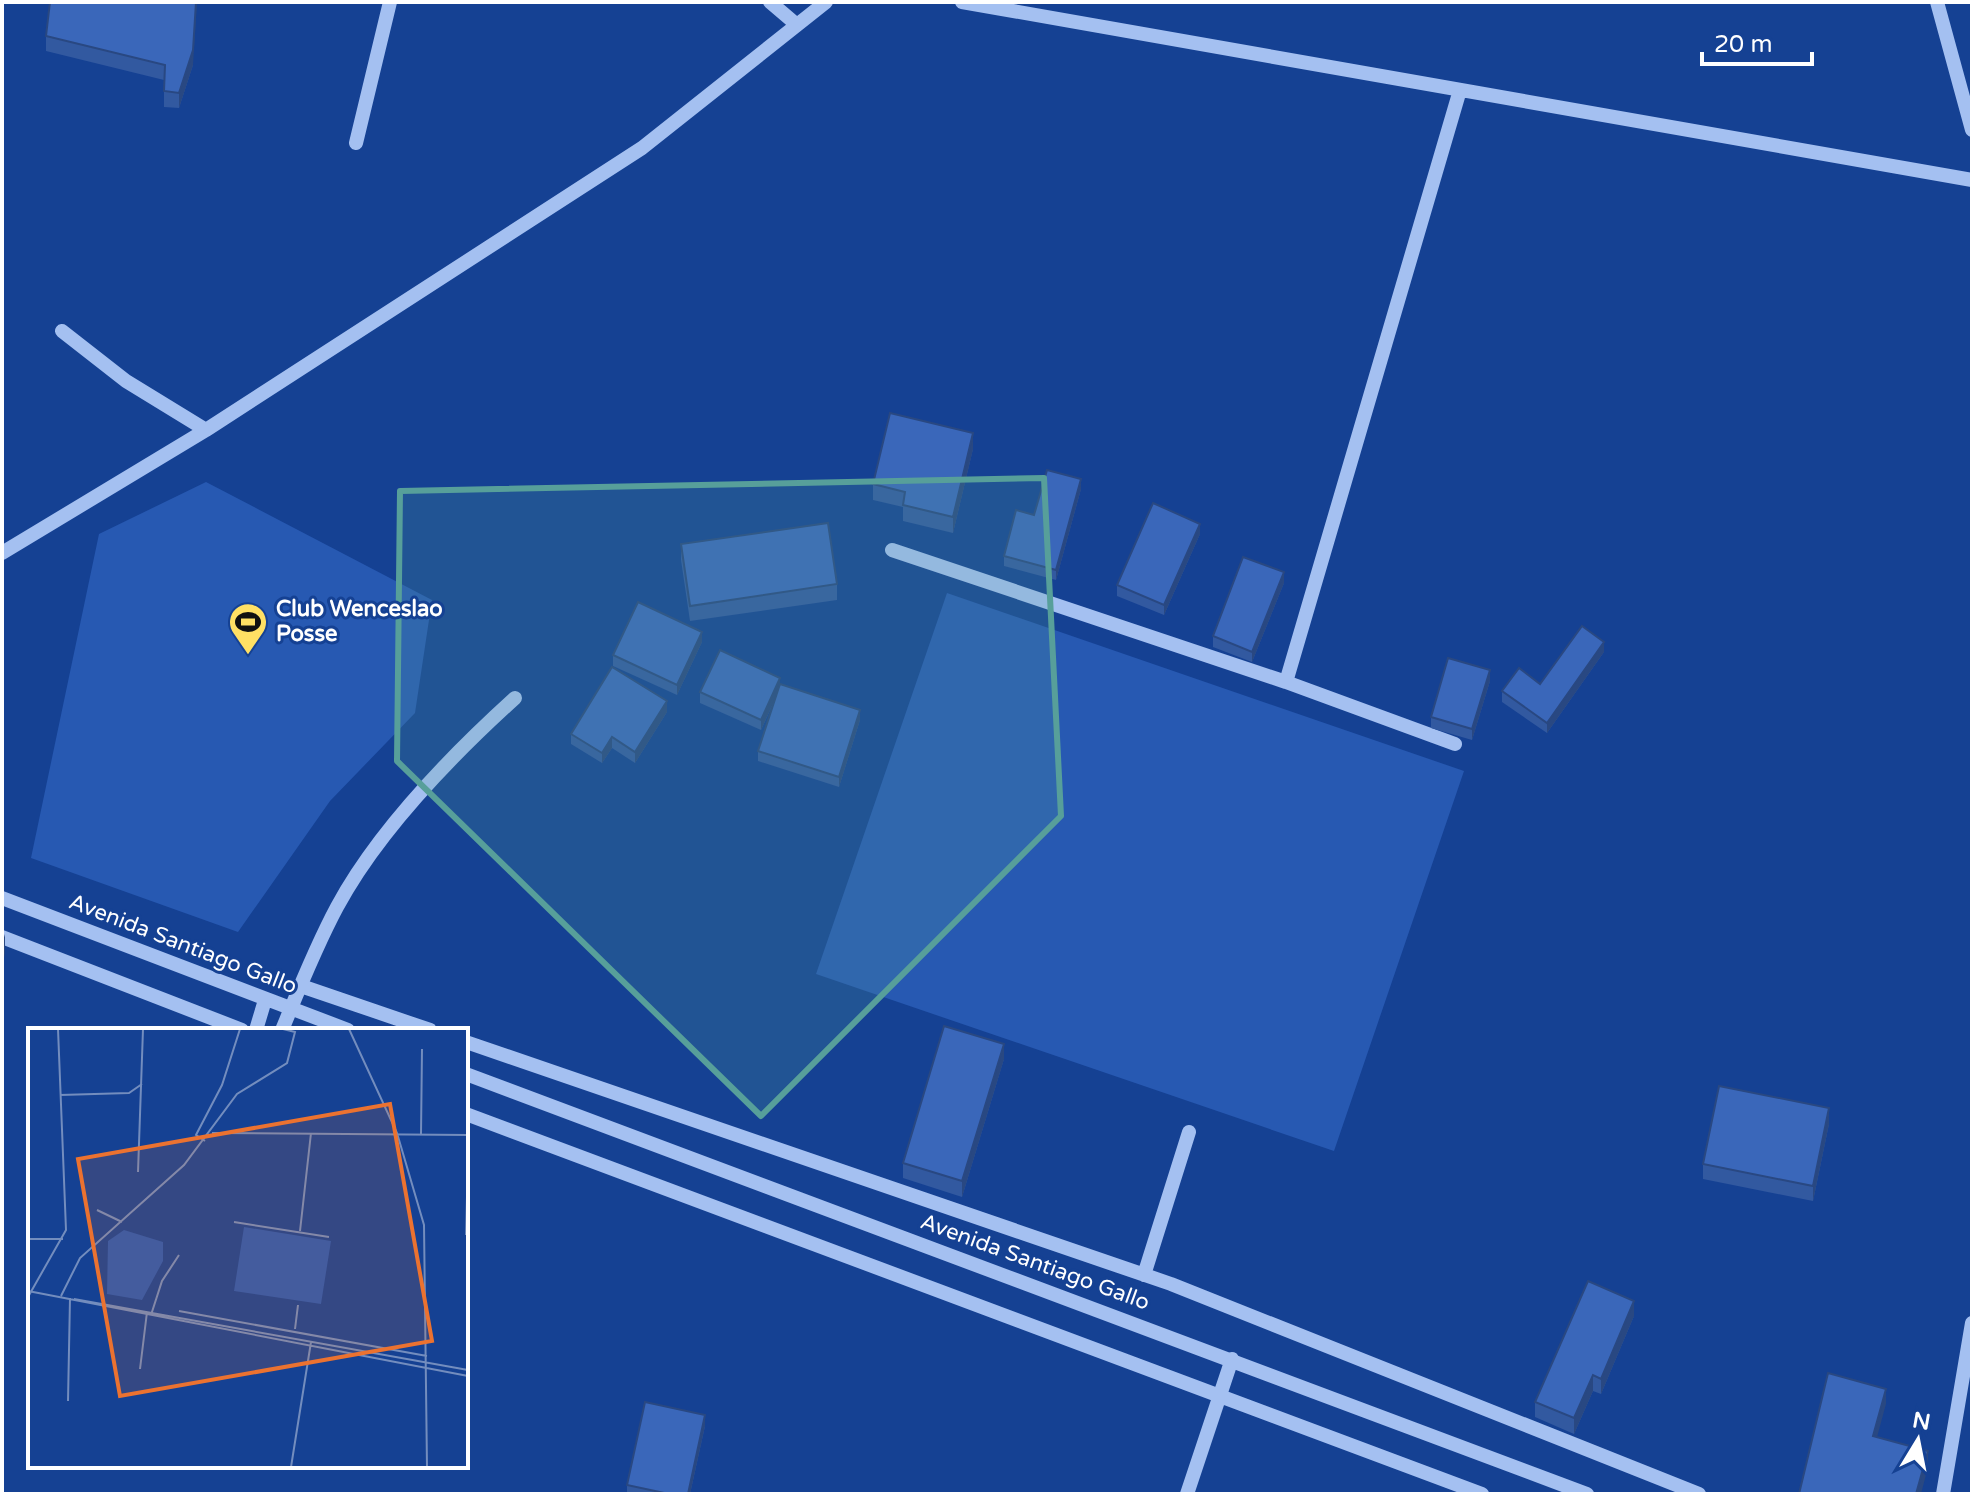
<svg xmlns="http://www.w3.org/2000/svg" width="1974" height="1496" font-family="'Varela Round',sans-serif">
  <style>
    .garden { fill: #2759b2 }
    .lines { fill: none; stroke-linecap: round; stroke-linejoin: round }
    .minor { stroke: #a4c0f1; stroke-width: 14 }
    .wall { fill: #3259a0 }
    .shaded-wall { fill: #294882 }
    .building { fill: #3a67ba; stroke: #294882; stroke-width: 2 }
    .marked { fill: #579f9a; fill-opacity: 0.2; stroke: #579f9a; stroke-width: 6; stroke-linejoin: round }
    .labels { text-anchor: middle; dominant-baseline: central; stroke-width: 6; stroke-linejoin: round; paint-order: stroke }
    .poi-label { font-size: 22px; font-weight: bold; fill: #fff; stroke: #154193; text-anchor: start }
    .street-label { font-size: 22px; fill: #fff; stroke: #154193 }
    .inset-road { fill: none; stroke: #738dbe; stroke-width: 2 }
    .view { fill: #eb7230; fill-opacity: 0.15; stroke: #eb7230; stroke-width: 4 }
    .inset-edge { fill: none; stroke: #fff; stroke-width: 4 }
  </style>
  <rect width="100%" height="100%" fill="#154193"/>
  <path class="garden" d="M206,482l226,118 -17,113 -85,88 -92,131 -207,-74 68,-324z
    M947,593l517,178 -130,380 -518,-177z"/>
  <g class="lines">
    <path class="minor" d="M770,2l27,23
      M962,2l1010,178
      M1937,2l35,128
      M356,143l34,-141
      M62,331l64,50 80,49
      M892,550l394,132 169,62
      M2,553l204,-123 436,-282 184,-146
      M1286,682l174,-592
      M2,898l346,132
      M2,937l240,93
      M301,986l129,44
      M256,1030l9,-30
      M282,1030c17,-41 34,-84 55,-123 41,-76 114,-151 178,-209
      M466,1042l705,242 528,210
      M466,1074l1121,420
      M466,1114l1016,380
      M1144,1275l45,-143
      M1187,1494l45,-135
      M1943,1494l29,-171"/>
  </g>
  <path class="wall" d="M46,36l147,29 -14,43 -15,-1v-27l-118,-29z
    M973,449l-20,84 -50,-12v-14l-30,-7v-16z
    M1081,489l-25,91 -52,-14v-10l30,-41z
    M1200,534l-36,81 -47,-19v-11z
    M681,544l156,40v16l-147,21 -9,-61z
    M1284,583l-32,79 -39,-15v-11z
    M702,642l-25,53 -64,-29v-11z
    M1604,652l-57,81 -45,-31v-11l38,-7z
    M1490,681l-18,59 -41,-12v-11z
    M780,684l80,36 -21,67 -81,-26v-10l16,-49 -13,28 -61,-27v-11z
    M667,712l-32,51 -23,-15 -10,15 -31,-19v-10z
    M1004,1059l-42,138 -59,-19v-15z
    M1829,1124l-16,77 -110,-22v-15z
    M1634,1316l-33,78 -8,-3 -19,43 -39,-17v-15z
    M705,1426l-15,68h-63v-9z"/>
  <path class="shaded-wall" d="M196,2h1l-4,63 -14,43v-15z
    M973,433v16l-20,84v-16z
    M1081,479v10l-25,91v-10z
    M1200,524v10l-36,81v-10z
    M1284,572v11l-32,79v-10z
    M702,632v10l-25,53v-10z
    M1604,642v10l-57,81v-10z
    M1490,670v11l-18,59v-11z
    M780,678v10l-19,42v-10z
    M667,701v11l-32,51v-11z
    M860,710v10l-21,67v-10z
    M612,737v11l-10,15v-10z
    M5,934v20l-3,11v-21z
    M1004,1044v15l-42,138v-16z
    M1829,1108v16l-16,77v-15z
    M1634,1301v15l-33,78v-15z
    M1593,1375v16l-19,43v-16z
    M1886,1389v15l-13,48v-16z
    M705,1415v11l-15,68h-2z
    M1928,1451v16l-7,27h-5z"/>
  <path class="building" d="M50,2h146l-3,48 -14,43 -15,-2 1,-26 -119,-29z
    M890,413l83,20 -20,84 -50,-12 2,-13 -32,-8z
    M1047,470l34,9 -25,91 -52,-14 12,-46 18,5z
    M1153,503l47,21 -36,81 -47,-20z
    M828,523l9,61 -147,22 -9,-62z
    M1243,557l41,15 -32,80 -39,-16z
    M638,602l64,30 -25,53 -64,-30z
    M1582,626l22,16 -57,81 -45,-32 17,-23 21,16z
    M720,650l60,28 -19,42 -61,-28z
    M1448,658l42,12 -18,59 -41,-12z
    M612,667l55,34 -32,51 -23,-15 -10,16 -31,-19z
    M780,684l80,26 -21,67 -81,-26z
    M944,1026l60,18 -42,137 -59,-18z
    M1719,1086l110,22 -16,78 -110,-22z
    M1588,1281l46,20 -33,78 -8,-4 -19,43 -39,-16z
    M1828,1373l58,16 -13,47 55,15 -12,43h-117z
    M645,1402l60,13 -17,79h-19l-42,-9z"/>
  <path class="marked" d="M1044,478l17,338 -300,300 -364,-355 3,-270z"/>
  <defs>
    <symbol id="stadium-pin" viewBox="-11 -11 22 30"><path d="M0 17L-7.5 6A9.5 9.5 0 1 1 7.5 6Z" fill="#ffe064" stroke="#154193"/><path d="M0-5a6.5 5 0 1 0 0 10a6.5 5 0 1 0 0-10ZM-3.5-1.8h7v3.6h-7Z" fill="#111"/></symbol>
  </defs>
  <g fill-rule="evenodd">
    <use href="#stadium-pin" x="226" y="600" width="44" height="60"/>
  </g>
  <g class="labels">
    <g class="poi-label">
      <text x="276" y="609">Club Wenceslao<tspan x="276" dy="25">Posse</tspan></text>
    </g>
    <g class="street-label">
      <text transform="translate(183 944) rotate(21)">Avenida Santiago Gallo</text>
      <text transform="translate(1035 1262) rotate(20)">Avenida Santiago Gallo</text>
    </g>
  </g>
  <g transform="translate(28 1028)">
    <rect width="440" height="440" fill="#154193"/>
    <path d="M216,199l87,14 -10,63 -87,-13zM96,202l39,12v19l-21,39 -35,-6 1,-53z" fill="#2759b2"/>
    <path class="inset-road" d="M321,1l48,104 27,92 3,242M32,67l69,-2 13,-9M184,105l256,2M393,106l1,-85M177,113l-9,-6 26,-50 18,-56M110,144l5,-143M69,182l25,12M206,194l95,15M272,203l11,-98M438,207l2,-77M0,211h35M0,263l440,85M33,268l19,-38 104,-93 53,-71 50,-31 8,-31 -12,-3M0,269l38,-67 -8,-201M46,271l394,71M151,283l248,45M123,287l11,-34 17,-26M267,301l3,-24M112,341l7,-57M40,373l2,-103M263,439l20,-125"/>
    <path class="view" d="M362,76l42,237 -312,55 -42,-237z"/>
    <rect width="440" height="440" class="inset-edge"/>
  </g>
  <rect width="1974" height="1496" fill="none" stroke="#ffffff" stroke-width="8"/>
  <g transform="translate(1918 1440) rotate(10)" stroke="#154193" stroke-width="6" paint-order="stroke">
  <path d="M0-6L14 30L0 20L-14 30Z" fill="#ffffff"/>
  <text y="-12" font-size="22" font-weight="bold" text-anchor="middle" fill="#ffffff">N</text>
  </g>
  <path d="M1702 52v12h110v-12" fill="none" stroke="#ffffff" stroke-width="4"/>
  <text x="1714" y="52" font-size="24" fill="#ffffff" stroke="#154193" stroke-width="6" paint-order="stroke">20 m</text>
</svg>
